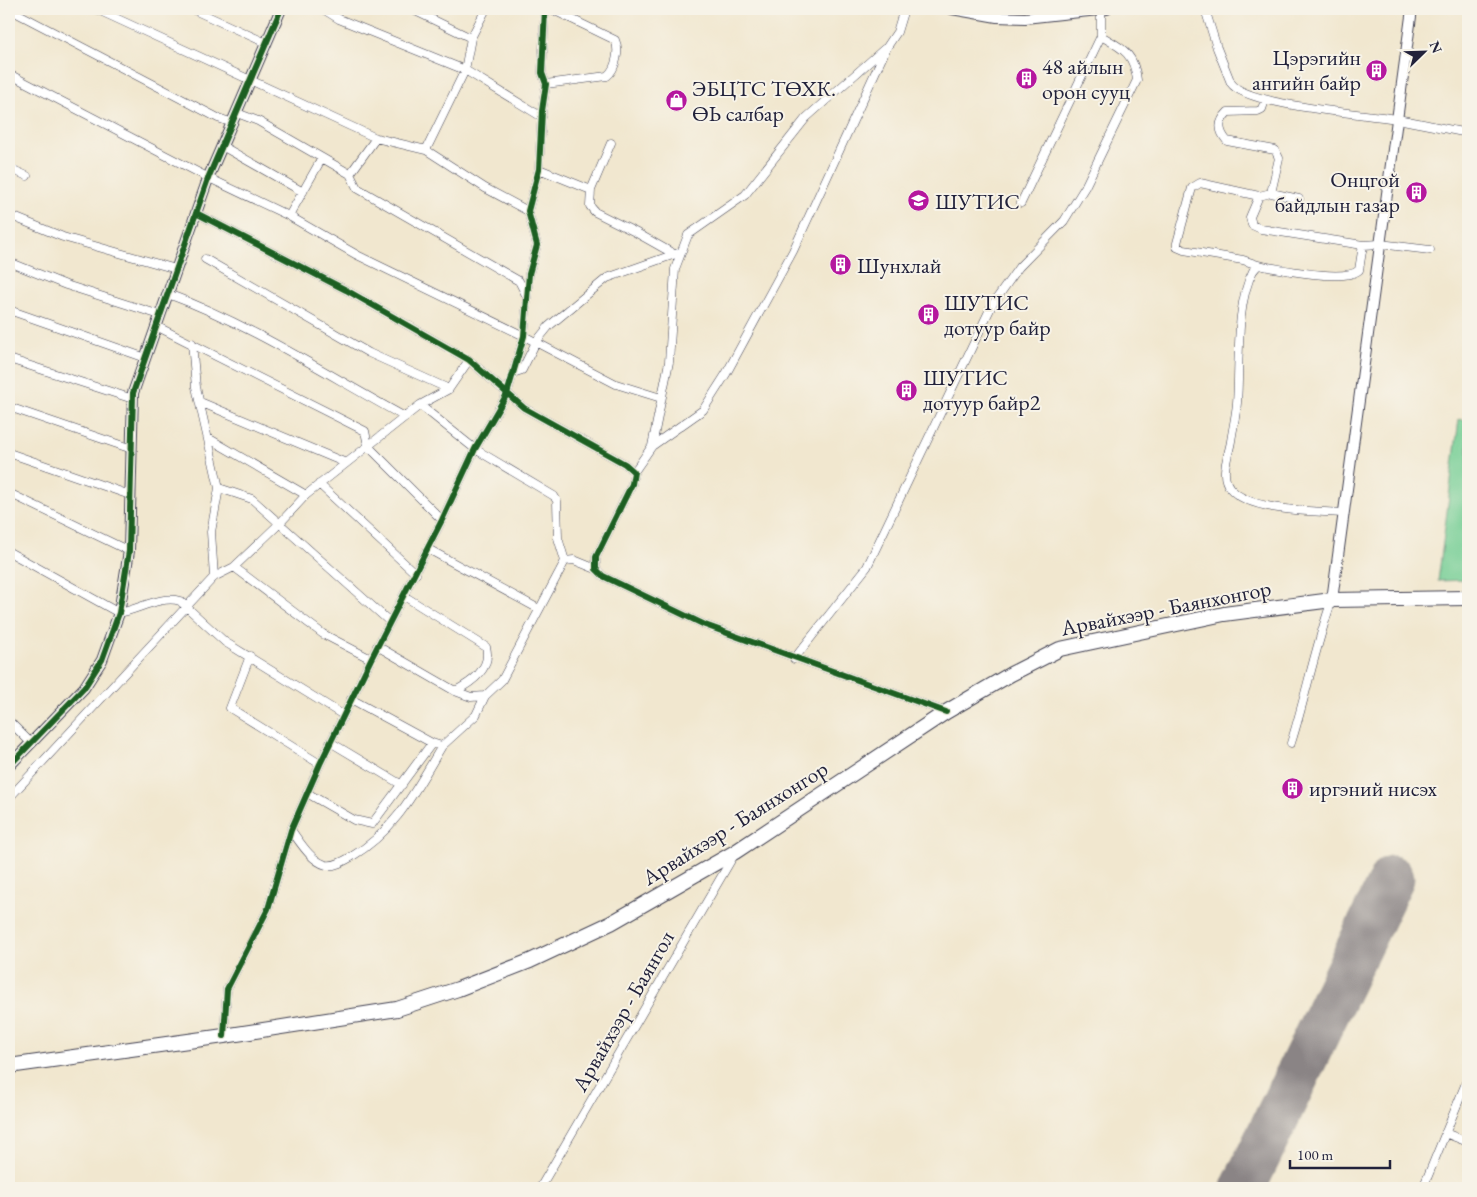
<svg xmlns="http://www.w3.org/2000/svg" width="1477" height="1197" font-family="'EB Garamond',serif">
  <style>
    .green { fill: #75ce94; stroke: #4c7868 }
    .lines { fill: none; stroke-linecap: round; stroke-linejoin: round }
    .runway { stroke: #8a8485; stroke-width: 45 }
    .street-casing { stroke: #414051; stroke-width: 9 }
    .secondary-casing { stroke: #414051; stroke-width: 12 }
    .highway-casing { stroke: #414051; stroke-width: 16 }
    .street { stroke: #fff; stroke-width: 8 }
    .secondary { stroke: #fff; stroke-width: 10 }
    .highway { stroke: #fff; stroke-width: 14 }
    .cycleway-casing { stroke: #f7f3e8; stroke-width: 9 }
    .cycleway { stroke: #1b5e20; stroke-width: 6 }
    .labels { text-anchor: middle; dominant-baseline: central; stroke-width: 4; stroke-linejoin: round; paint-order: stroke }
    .poi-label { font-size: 22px; fill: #22223b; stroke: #f7f3e8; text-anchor: start }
    .street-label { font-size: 22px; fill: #22223b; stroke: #f7f3e8 }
  </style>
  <rect width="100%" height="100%" fill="#f7f3e8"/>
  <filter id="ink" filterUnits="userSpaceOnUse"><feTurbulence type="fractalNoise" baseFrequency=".02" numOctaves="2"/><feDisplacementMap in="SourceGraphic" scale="10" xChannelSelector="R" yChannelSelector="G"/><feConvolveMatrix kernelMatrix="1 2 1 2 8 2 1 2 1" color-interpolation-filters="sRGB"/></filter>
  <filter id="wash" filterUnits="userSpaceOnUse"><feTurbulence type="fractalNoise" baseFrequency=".0096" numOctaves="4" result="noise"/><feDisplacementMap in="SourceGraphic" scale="20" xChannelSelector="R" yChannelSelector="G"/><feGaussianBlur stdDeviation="1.12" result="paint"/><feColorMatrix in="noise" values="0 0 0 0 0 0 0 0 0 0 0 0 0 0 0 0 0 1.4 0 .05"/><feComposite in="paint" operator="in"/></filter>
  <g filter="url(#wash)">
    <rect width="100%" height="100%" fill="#f1e7cf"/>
    <path class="green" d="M1459,419l9,2v159l-30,1z"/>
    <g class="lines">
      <path class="runway" d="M1243,1188l149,-310"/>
    </g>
  </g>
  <g filter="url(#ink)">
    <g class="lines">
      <defs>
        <path id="street" d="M9,9l209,109 15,5
          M96,9l280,129 50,12 59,38 43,23
          M192,9l74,34
          M323,9l16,10 126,51 77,47
          M411,9l60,29
          M1205,9l12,39 14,35c15,23 136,31 166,36 24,4 48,10 71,14
          M9,74l200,104 80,38 68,39 167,81 92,48 45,14
          M546,84l61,-8c9,-7 13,-26 8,-36l-64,-31
          M1265,100l-3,9 -4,2 -30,1c-10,10 -10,18 -1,29l48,9 4,8 -8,35
          M237,113l21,8 92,53 7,14 162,93 8,16
          M611,143l-20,47 -1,16 5,6 40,20 39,22
          M222,146l81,46
          M426,150l39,-80 6,-32 15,-29
          M9,168l18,8
          M539,169l52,21
          M350,174l26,-36
          M1299,199l-28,-6 -12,3 -9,21 2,8 9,4 102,16 17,-1 50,6
          M1021,203l80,-167v-27
          M196,213l150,77 123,70 55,48 101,56 9,8 -2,12 -36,73v12l7,7 102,49 241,87
          M9,215l54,22 113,32
          M289,216l33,-58
          M205,259l164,94 80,36
          M9,262l57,23 94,30
          M1258,265l-15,-5 -59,-10 -7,-3v-4l15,-55 8,-5 59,13
          M168,294c82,30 160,81 237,123
          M9,310l137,48
          M156,326l209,105 3,15 74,74
          M192,343l4,44 23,101 -8,44 3,45
          M9,359l124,40
          M513,373l9,-3 14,-28 13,-16 58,-48 74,-26
          M200,402l146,61
          M420,405l55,44 79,47 3,5 1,37 7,23
          M9,407l123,42
          M208,438l98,57
          M652,446l17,-84 6,-93 13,-34 57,-40 61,-77 78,-69
          M9,453l121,42
          M634,472l18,-26 51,-36 23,-36 67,-123 94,-204 10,-15 7,-23
          M319,484l97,90
          M219,488l33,11 138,123
          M9,493l120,58
          M1344,513c-29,-2 -95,-1 -114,-25 -11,-13 -1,-33 1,-47 2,-13 5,-26 6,-38 3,-39 -2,-98 16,-132l5,-6c20,4 87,18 101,5l4,-25
          M428,549l111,60
          M9,552l110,61c19,-3 42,-18 61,-12l45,41 118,73
          M234,567l89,67 48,25
          M404,596l82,51c6,22 -15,36 -31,44
          M377,646l78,45 16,6 14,-1 17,-16 63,-119 9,-1 22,9
          M250,656l-20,52 90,56
          M794,659l73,-92 125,-262 27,-38 45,-46 21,-34 52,-107c-3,-27 -15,-32 -36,-44
          M351,699l81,44 10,3 34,-31 9,-19
          M9,721l23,23
          M330,742l72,43
          M1291,743c15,-47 24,-96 41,-143
          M307,793l47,27 18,4 60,-81
          M9,798l205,-221 20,-10 46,-44 26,-28 114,-90 29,-16 20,-29
          M291,830c9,12 20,31 35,35 8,2 18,-4 25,-8 45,-26 65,-68 91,-111
          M224,1036l3,-47 41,-80 23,-79 29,-66 51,-105 71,-139 33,-71 32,-55 17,-58 5,-62 8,-29 -9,-34 11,-42 3,-58 4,-27 -4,-11 3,-64
          M1445,1133l23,9
          M540,1188l194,-333
          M1423,1188l45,-110"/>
        <path id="secondary" d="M952,9l45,8 28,1 82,-9
          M1332,600l80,-591
          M9,766l75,-78 18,-28 17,-47 10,-62 4,-158 76,-217 72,-167"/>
        <path id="highway" d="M9,1066l215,-30 173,-27 61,-20 72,-28 81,-38 124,-71 211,-140 65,-38 49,-25 164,-35 108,-14 136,-2"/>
      </defs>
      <use href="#street" class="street-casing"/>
      <use href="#secondary" class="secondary-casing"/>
      <use href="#highway" class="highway-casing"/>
      <use href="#street" class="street"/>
      <use href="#secondary" class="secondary"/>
      <use href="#highway" class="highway"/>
      <defs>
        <path id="cycleway" d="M196,213l150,77 123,70 55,48 101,56 9,8 -2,12 -36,73v12l7,7 102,49 241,87
          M9,766l75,-78 18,-28 17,-47 10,-62 4,-158 76,-217 72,-167
          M224,1036l3,-47 41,-80 23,-79 29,-66 51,-105 71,-139 33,-71 32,-55 17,-58 5,-62 8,-29 -9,-34 11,-42 3,-58 4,-27 -4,-11 3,-64"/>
      </defs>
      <use href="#cycleway" class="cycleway-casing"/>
      <use href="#cycleway" class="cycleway"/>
    </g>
  </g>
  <defs>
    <symbol id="building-disc" viewBox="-11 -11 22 22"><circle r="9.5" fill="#b5179e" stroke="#f7f3e8"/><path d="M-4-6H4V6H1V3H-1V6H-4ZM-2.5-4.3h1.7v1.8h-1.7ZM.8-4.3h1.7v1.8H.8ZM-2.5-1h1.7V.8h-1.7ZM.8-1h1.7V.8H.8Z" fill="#fff"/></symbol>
    <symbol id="shop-disc" viewBox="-11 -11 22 22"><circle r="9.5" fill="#b5179e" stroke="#f7f3e8"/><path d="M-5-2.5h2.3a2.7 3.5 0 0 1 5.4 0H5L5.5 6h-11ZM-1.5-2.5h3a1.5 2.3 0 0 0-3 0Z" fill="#fff"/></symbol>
    <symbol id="university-disc" viewBox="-11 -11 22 22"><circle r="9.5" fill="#b5179e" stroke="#f7f3e8"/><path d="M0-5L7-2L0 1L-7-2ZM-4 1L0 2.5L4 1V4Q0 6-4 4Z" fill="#fff"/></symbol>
  </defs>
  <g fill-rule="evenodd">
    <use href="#building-disc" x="1364" y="58" width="25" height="25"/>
    <use href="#building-disc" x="1014" y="66" width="25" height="25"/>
    <use href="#shop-disc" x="664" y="88" width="25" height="25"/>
    <use href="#building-disc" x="1404" y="180" width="25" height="25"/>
    <use href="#university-disc" x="906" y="188" width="25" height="25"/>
    <use href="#building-disc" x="828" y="252" width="25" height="25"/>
    <use href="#building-disc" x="916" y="302" width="25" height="25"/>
    <use href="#building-disc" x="894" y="378" width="25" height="25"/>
    <use href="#building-disc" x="1280" y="776" width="25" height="25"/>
  </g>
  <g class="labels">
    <g class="poi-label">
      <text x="1361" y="57" text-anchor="end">Цэрэгийн<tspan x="1361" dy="25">ангийн байр</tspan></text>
      <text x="1042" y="66">48 айлын<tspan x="1042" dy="25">орон сууц</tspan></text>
      <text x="692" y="88">ЭБЦТС ТӨХК.<tspan x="692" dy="25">ӨЬ салбар</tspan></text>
      <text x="1400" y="179" text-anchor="end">Онцгой<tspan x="1400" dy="25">байдлын газар</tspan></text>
      <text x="935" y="201">ШУТИС</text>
      <text x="857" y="265">Шунхлай</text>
      <text x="944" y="302">ШУТИС<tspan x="944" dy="25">дотуур байр</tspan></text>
      <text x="923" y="377">ШУТИС<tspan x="923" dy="25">дотуур байр2</tspan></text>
      <text x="1309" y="788">иргэний нисэх</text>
    </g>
    <g class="street-label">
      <text transform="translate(1166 608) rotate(-11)">Арвайхээр - Баянхонгор</text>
      <text transform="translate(735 823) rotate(-32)">Арвайхээр - Баянхонгор</text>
      <text transform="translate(623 1011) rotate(-60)">Арвайхээр - Баянгол</text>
    </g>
  </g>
  <rect width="1477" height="1197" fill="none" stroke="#f7f3e8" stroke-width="30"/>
  <g transform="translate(1424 52) rotate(67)" stroke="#f7f3e8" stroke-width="4" paint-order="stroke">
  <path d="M0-4L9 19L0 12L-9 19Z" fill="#22223b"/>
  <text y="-8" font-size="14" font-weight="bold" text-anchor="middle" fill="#22223b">N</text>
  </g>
  <path d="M1290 1160v8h100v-8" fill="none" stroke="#22223b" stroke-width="2.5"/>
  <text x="1297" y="1160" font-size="15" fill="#22223b" stroke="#f7f3e8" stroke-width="4" paint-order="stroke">100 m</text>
</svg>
